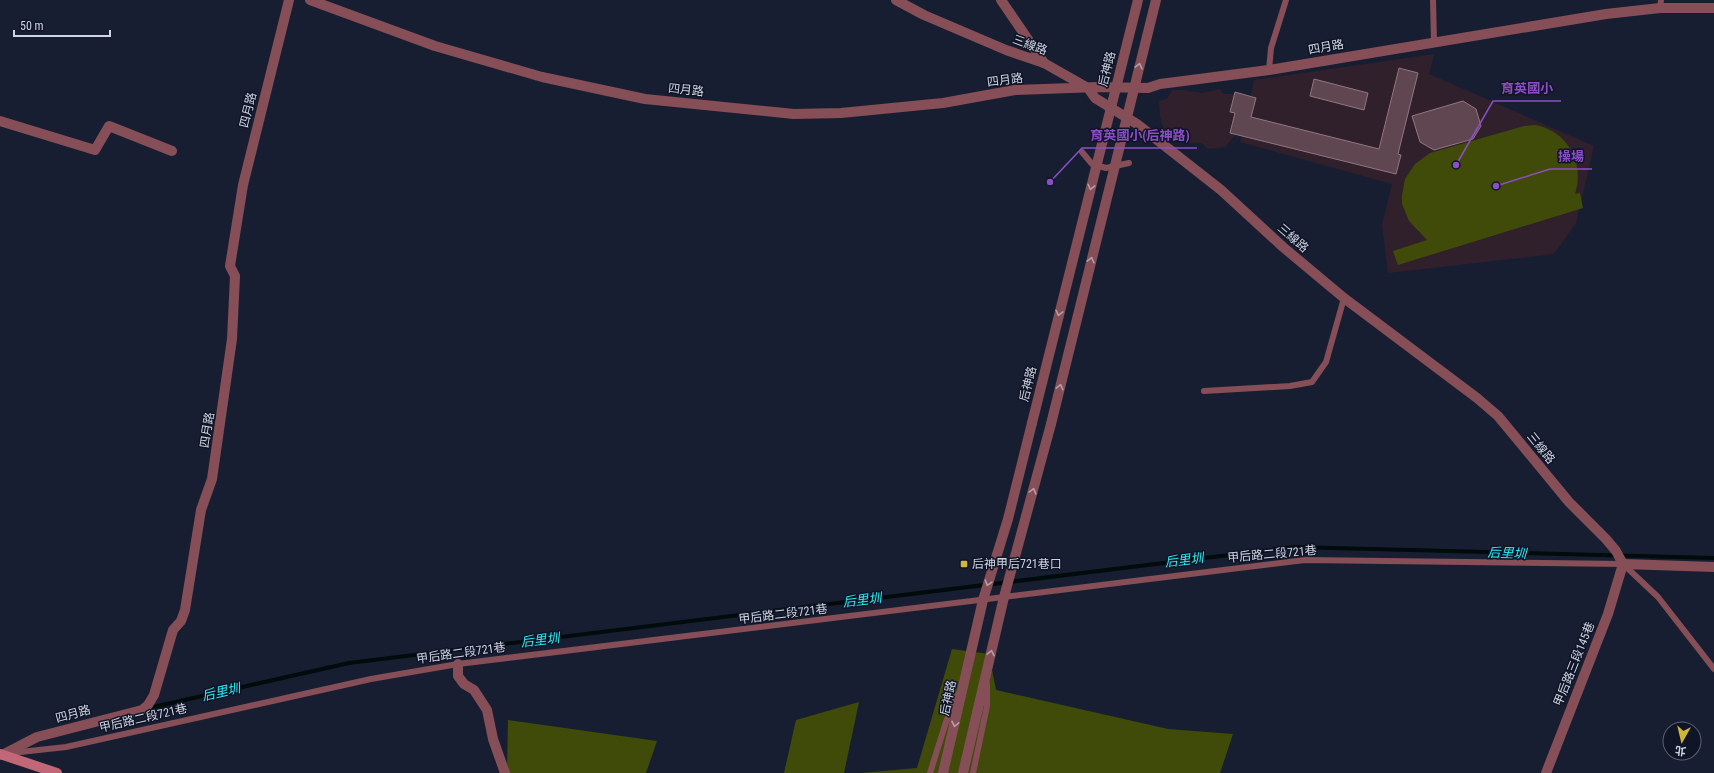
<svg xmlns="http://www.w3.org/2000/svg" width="1714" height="773" font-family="'Roboto Condensed','Noto Sans TC',sans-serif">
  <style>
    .education { fill: #30202b }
    .green { fill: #404b09 }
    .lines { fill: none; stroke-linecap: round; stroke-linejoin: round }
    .stream { stroke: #000b0b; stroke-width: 4 }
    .building { fill: #5f4650; stroke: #927681 }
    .service { stroke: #864e57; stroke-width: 6 }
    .minor { stroke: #864e57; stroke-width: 10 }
    .tertiary { stroke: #864e57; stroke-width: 10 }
    .secondary { stroke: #c16777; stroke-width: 10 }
    .tertiary-bridge { stroke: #864e57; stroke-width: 10 }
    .oneway { stroke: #b29faa }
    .poi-dot { fill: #d0b736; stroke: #0f1527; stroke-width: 1.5 }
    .labels { text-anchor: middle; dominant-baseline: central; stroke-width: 3; stroke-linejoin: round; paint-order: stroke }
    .street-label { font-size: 12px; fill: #d0d5e2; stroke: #0f1527 }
    .poi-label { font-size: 12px; fill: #d0d5e2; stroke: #0f1527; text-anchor: start }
    .water-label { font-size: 13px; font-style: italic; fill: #2becf3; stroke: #0f1527 }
    .leader { fill: none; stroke: #8c4ec6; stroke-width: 1.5 }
    .callout-dot { fill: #8c4ec6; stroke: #0f1527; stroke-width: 1.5 }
    .callout-label { font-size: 13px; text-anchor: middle; font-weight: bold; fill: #8c4ec6; stroke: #0f1527; stroke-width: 3; stroke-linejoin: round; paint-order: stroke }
  </style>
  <rect width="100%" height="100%" fill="#181e31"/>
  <path class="education" d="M1434,54l-5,20 165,72 -18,77 -22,31 -166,19 -6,-48 10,-41 -152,-42 14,-62z
    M1220,89l3,5h11l7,22 -10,7 4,12 -10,12 -18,2 -5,-6h-16l-11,-15 -11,3 -4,-15 -1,-15 8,-2 5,-9h11l19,3z"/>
  <path class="green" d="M1535,125c33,6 50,38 40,69l5,-1 3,15 -185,57 -5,-14 34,-11 -18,-19 -7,-17v-9l3,-16 10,-15 15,-11 94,-27z
    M952,649l37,5 7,36 172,39 65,5 -13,39h-359l56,-5z
    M859,702l-15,71h-60l12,-53z
    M508,720l149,21 -11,32h-139z"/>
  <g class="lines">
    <path class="stream" d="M149,708l200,-45 945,-116 420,11"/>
  </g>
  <path class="building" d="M1399,68l19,5 -20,81 3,1 -5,19 -166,-41 5,-20 -5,-1 5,-20 21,6 -5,19 128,32z
    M1314,79l54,14 -4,17 -54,-14z
    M1463,101l13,8 5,17 -8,13 -39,11 -14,-8 -8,-26z"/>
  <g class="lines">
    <path class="service" d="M1433,0l1,42
      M1660,8l1,-8
      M1269,70l2,-22 15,-48
      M1082,152l10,12 14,4 23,-5
      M1204,391l86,-5 22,-4 14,-20 18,-64
      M11,753l55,-6 305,-68 87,-15 847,-104 318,4 35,33 56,72
      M930,773l16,-51 12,-28
      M973,773l14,-67v-22"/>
    <path class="minor" d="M1001,0l43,63
      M0,121l95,29 14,-24 63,25
      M1623,564l91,3
      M458,664v12l6,8 10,6 13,20 6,29 12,34
      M2,755l35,-18 105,-27 6,-5 6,-10 19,-65 8,-9 4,-11 16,-100 11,-31 20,-140 3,-63 -5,-10 13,-81 46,-185"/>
    <path class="tertiary" d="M310,0l125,46 107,31 103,22 149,15 47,-1 102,-10 72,-13 83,-3 50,1 12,-4 109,-14 337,-56 54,-6h54
      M896,0l28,15 82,35 38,13 44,25 7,10 42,26 84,66 62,57 61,51 133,100 21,18 71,86 37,37 10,12 7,13 -15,50 -62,159
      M943,773l40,-173 25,-81 24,-96
      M963,773l41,-176 47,-173"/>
    <path class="secondary" d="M0,754l57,19"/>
    <path class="tertiary-bridge" d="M1032,423l106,-423
      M1051,424l105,-424"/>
  </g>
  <defs><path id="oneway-chevron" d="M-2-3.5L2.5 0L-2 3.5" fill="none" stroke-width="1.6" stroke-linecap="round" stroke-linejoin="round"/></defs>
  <g class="oneway">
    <use href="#oneway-chevron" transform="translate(1139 66) rotate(-76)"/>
    <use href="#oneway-chevron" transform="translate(1091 187) rotate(104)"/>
    <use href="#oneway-chevron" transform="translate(1091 260) rotate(-76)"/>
    <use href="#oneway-chevron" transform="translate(1059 313) rotate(104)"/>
    <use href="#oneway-chevron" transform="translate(1060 387) rotate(-76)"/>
    <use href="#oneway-chevron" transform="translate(1033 491) rotate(-75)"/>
    <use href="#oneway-chevron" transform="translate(988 583) rotate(107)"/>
    <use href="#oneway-chevron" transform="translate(991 653) rotate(-78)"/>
    <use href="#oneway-chevron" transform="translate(955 724) rotate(102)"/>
  </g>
  <rect class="poi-dot" x="960" y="560" width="8" height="8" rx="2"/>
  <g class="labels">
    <g class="street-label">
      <text transform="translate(1030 45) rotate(20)">三線路</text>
      <text transform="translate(1326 47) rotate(-10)">四月路</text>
      <text transform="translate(1107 69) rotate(-76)">后神路</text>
      <text transform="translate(1005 80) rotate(-7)">四月路</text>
      <text transform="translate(686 90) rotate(6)">四月路</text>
      <text transform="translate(248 110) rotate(-76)">四月路</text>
      <text transform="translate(1293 238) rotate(41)">三線路</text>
      <text transform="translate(1028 384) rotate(-76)">后神路</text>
      <text transform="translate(207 430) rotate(-81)">四月路</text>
      <text transform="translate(1541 448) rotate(51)">三線路</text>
      <text transform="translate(1272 554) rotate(-5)">甲后路二段721巷</text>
      <text transform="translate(783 614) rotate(-7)">甲后路二段721巷</text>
      <text transform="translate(461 653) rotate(-8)">甲后路二段721巷</text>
      <text transform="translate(1574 664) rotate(-68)">甲后路三段145巷</text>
      <text transform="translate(948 698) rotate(-78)">后神路</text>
      <text transform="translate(73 714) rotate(-15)">四月路</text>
      <text transform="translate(143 718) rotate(-13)">甲后路二段721巷</text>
    </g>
    <g class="poi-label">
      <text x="972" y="564">后神甲后721巷口</text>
    </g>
    <g class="water-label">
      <text transform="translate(1507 553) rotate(2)">后里圳</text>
      <text transform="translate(1184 560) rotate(-7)">后里圳</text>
      <text transform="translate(862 600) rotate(-7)">后里圳</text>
      <text transform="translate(540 640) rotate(-7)">后里圳</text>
      <text transform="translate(221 692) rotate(-13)">后里圳</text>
    </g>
  </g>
  <path class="leader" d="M1456 165L1493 101H1561M1050 182L1082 148H1197M1496 186L1550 169H1592"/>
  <g class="callout-dot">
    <circle cx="1456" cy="165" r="4"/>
    <circle cx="1050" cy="182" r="4"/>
    <circle cx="1496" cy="186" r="4"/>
  </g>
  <g class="callout-label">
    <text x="1527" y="93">育英國小</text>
    <text x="1140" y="140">育英國小(后神路)</text>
    <text x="1571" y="161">操場</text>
  </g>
  <g transform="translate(1682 741) rotate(188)"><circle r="19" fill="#0f1527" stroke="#5c6272"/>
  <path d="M0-3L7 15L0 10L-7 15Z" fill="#d0b736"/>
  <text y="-6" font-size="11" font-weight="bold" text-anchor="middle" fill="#d0d5e2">北</text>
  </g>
  <path d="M14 30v6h96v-6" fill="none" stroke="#d0d5e2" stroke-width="2"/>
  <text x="20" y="30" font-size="12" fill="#d0d5e2" stroke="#0f1527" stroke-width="3" paint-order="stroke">50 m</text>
</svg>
